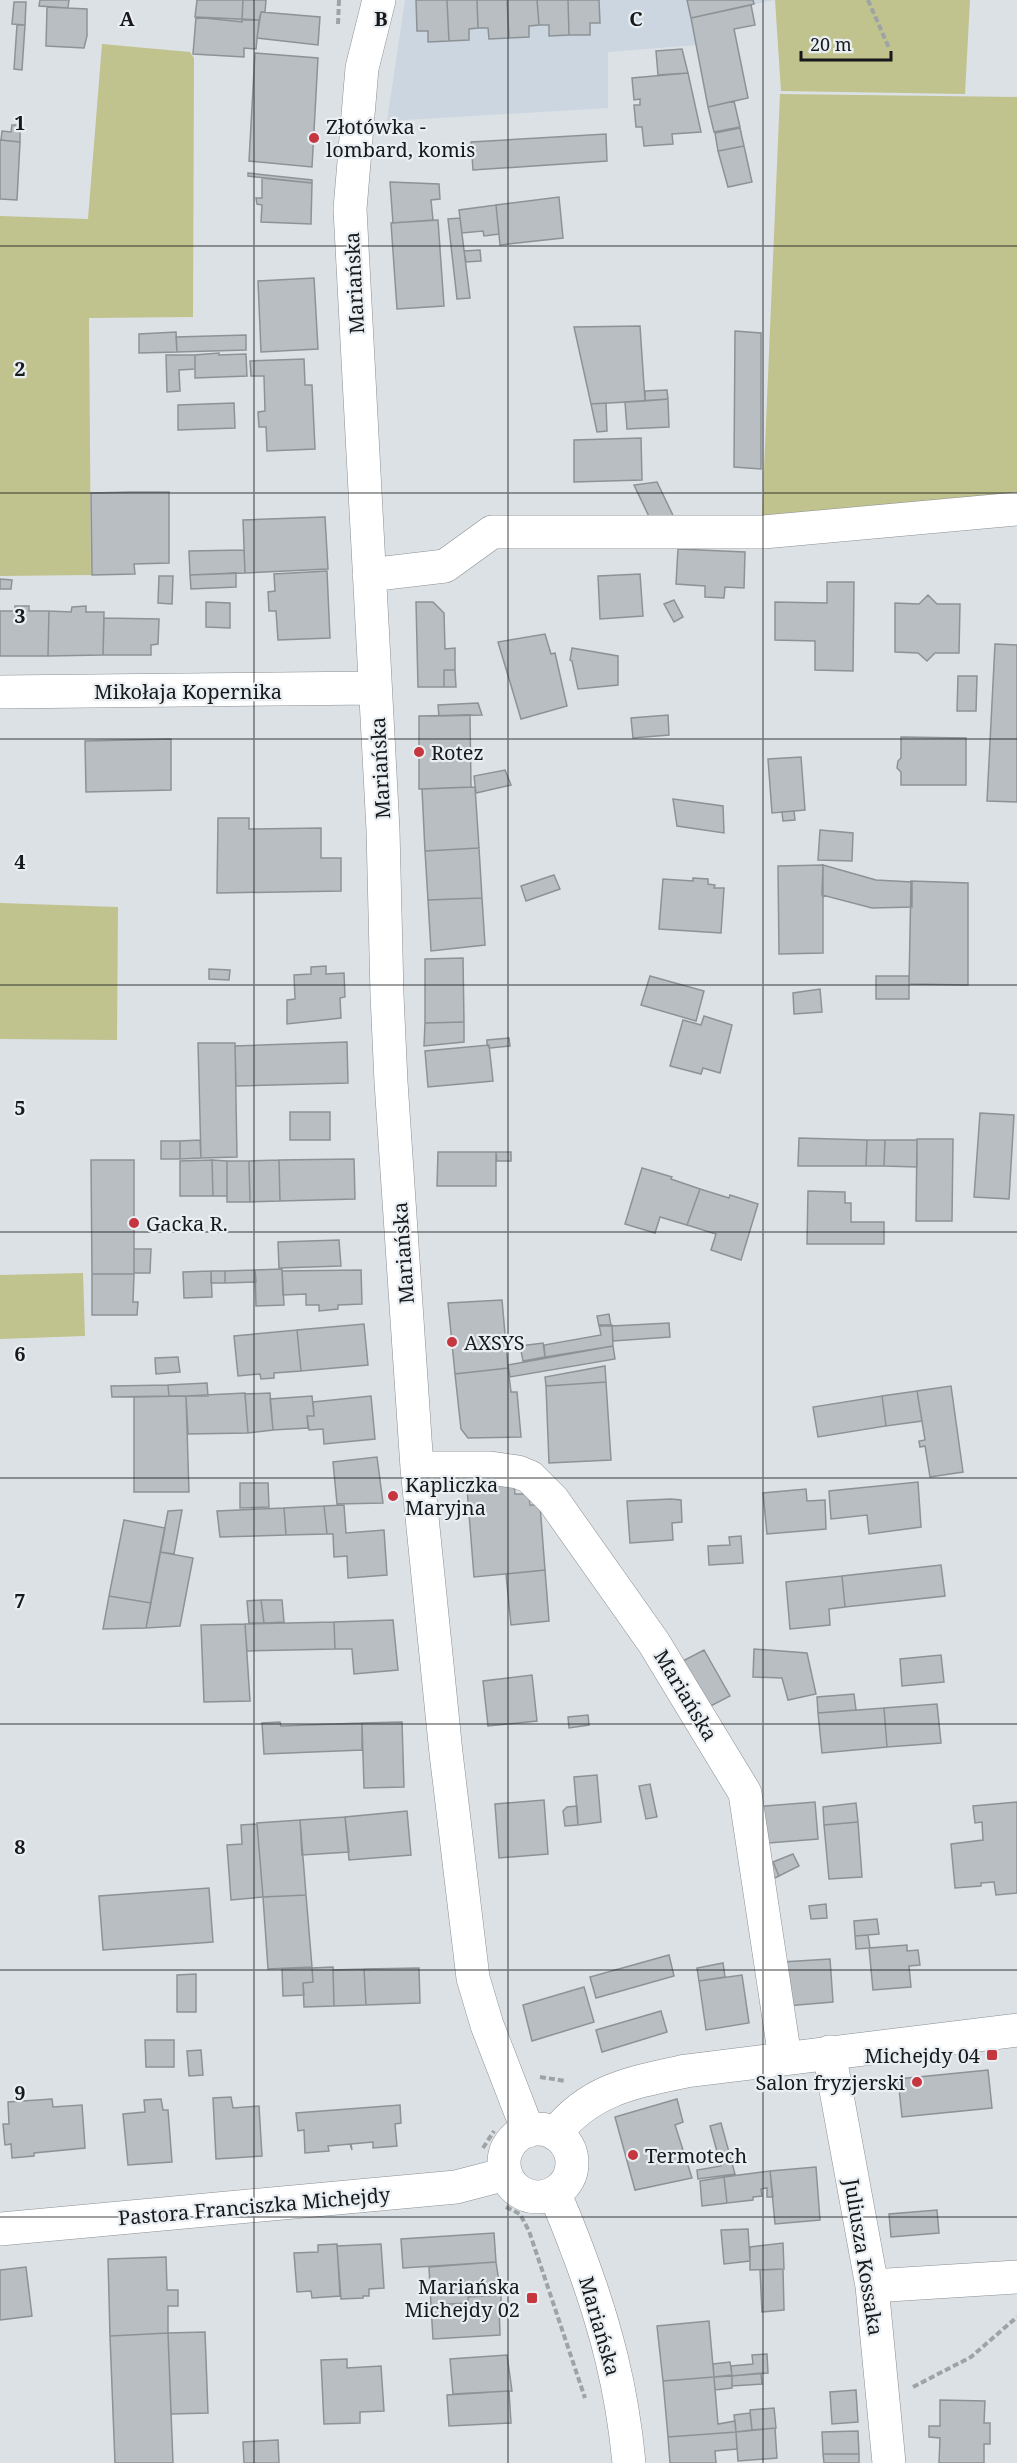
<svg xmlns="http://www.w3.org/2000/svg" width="1017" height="2463" font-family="'Noto Serif',serif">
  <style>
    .built { fill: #cbd6e0 }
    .green { fill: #c0c38d }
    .building { fill: #b8bec2; stroke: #8d9296; stroke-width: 1.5 }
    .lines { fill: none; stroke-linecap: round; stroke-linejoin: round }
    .minor-casing { stroke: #8a8f93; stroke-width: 34 }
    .path { stroke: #9ea3a6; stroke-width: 4; stroke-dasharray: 6 3; stroke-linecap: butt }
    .minor { stroke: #fff; stroke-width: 33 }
    .grid { fill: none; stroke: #17191a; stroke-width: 1.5; stroke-opacity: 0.55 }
    .poi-dot { fill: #c6363f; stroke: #e9eef3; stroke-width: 2 }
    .labels { text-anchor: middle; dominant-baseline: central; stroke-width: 4.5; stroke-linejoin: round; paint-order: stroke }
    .poi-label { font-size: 20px; fill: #17191a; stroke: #e9eef3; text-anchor: start }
    .street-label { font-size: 20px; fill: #17191a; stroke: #e9eef3 }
    .grid-label { font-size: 20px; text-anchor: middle; font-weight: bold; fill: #17191a; stroke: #e9eef3; stroke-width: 4.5; stroke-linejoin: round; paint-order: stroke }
  </style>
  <rect width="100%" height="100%" fill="#dce1e5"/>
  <path class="built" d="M405,0h370l-85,17 6,28 -88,7v56l-221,13z"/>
  <path class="green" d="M775,0h195l-5,94 -184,-3z
    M102,44l88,8 4,6 -1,259 -104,1 2,257 -91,1v-360l88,3z
    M780,94l237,3v396l-255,24z
    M0,903l118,4 -1,133 -117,-1z
    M83,1273l2,63 -85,3v-64z"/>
  <path class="building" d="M40,0h29l-1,8 -29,-2z
    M197,0h46l-1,22 -47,-5z
    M243,0h23l-1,12h-4l-2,8h-17z
    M416,0h31l2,41 -21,1v-11h-11z
    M447,0h30l1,28 -9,1v11l-20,1z
    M477,0h30l2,38 -20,1 -1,-11h-10z
    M507,0h30l2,25 -10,1v11l-20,1z
    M537,0h31l1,35 -20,1v-11h-10z
    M568,0h31l1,23h-10v12h-21z
    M687,0h66l1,4 -63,14z
    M14,2h12l-1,23 -13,-1z
    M751,5l4,20 -21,4 14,69 -40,9 -17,-89z
    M47,7l40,2v27l-3,12 -38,-2z
    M261,12l59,5 -2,28 -61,-7z
    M196,17l63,3 -3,29 -12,-1v9l-51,-3z
    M17,25h8l-3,45 -8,-1z
    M682,49l6,24 -30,2 -2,-24z
    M255,53l63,5 -6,109 -63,-6z
    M688,73l13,59 -29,2 1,10 -29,2 -2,-19h-6l-2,-22h6v-6l-6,1 -2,-22z
    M734,101l6,26 -26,5 -6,-25z
    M12,125h8v17l-19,-2 1,-9 9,1z
    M740,128l4,18 -26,5 -3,-18z
    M606,134l1,27 -134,9 -2,-28z
    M0,140l20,2 -3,58 -17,-1z
    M744,146l8,36 -24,5 -10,-36z
    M248,173l64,7v3l-64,-7z
    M262,178l50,5 -1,41 -50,-2 1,-17 -5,-1 -1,-6h6z
    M390,182l49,2 1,15 -9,1 2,20 -40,3z
    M559,197l4,41 -63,7 -4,-40z
    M496,205l3,29 -15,2 -1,-5 -21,2 -3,-23z
    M460,218l10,80 -13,1 -9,-80z
    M438,220l6,86 -47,3 -6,-86z
    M480,250l1,11 -15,1 -2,-11z
    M314,278l4,71 -57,3 -3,-71z
    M640,326l5,75 -54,3 -17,-77z
    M735,331l26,2v136l-27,-2z
    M176,332l1,20 -38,1v-19z
    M246,335v15l-69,2 -1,-15z
    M219,353v2l27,-1 1,22 -52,2v-23z
    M166,355h29v14l-16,1 1,21 -13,1z
    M304,359l1,26h7l3,64 -48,2 -1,-24h-7l-1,-15 7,-1 -1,-35h-13l-1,-15z
    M667,390l1,9 -23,2v-10z
    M668,399l1,28 -42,2 -2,-27z
    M234,403l1,25 -57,2v-25z
    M606,403l1,28 -10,1 -6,-28z
    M641,438l1,42 -68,2v-42z
    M657,482l23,48 -26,-3 -20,-42z
    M133,492h36v71l-35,1 1,10 -43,1 -1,-82z
    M325,517l3,52 -83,4 -2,-53z
    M678,549l67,3 -1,36 -19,-1 -1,11 -19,-1v-11l-29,-2z
    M244,550l1,23 -55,2 -1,-24z
    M327,571l3,67 -52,2 -2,-29h-7l-1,-19 7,-1 -1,-17z
    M236,573v14l-45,2 -1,-14z
    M640,574l3,42 -43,3 -2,-43z
    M159,576h14l-1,28 -14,-1z
    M0,579l12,1 -1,9h-11z
    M827,582h27l-1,89 -38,-1v-29l-40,-1v-38l52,1z
    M928,595l9,9h23l-1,49h-24l-8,8 -9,-8 -23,-1v-49l24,1z
    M674,600l9,17 -9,5 -10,-18z
    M206,602l24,1v25l-24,-1z
    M416,602h17l11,11 1,36 10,-1v22h-11v17h-26z
    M15,606h14v5h20l-1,45h-48v-45h15z
    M86,606v6h18l-1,43 -55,1 1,-45 22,1 1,-5z
    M104,618l55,1 -1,25 -7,1v10h-48z
    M545,634l6,20 4,-1 12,53 -46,13 -23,-77z
    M995,644l22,1v157l-30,-1z
    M572,648l46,8v29l-40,4 -6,-28 -2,-1z
    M444,670h11l1,17h-12z
    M958,676h19l-1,35h-19z
    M478,703l4,12 -43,1 -1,-11z
    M470,715l1,72 -52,2v-73z
    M668,715l1,20 -36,3 -2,-20z
    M901,737l65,1v47h-65v-13l-4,-4 1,-7 3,-3z
    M171,739v51l-85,2 -1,-51z
    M801,757l4,53 -33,3 -4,-54z
    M505,770l6,15 -35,8 -2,-17z
    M475,787l4,61 -54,3 -3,-62z
    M673,799l50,7 1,27 -47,-7z
    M794,811l1,9 -12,1 -1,-9z
    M218,818h31v11l72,-1v30h20v33l-124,2z
    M820,830l33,3 -1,28 -34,-1z
    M479,848l3,50 -54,2 -3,-49z
    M823,865v88l-44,1 -1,-88z
    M823,865l53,15 36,2v25l-40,1 -50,-13z
    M554,875l6,14 -34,12 -5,-15z
    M693,878l15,1v5l7,1 -1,3h10l-3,45 -62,-4 4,-50 30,2z
    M911,881l57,2v102l-59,-1z
    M482,898l3,47 -54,6 -3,-51z
    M463,958l1,64 -39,1v-64z
    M326,966v8l18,-1 1,24 -5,1 1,20 -54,6v-24l8,-1 -1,-24 17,-1v-7z
    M209,969l21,1 -1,10 -20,-1z
    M650,976l54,15 -8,30 -55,-16z
    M876,976h33v23h-33z
    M820,989l2,23 -28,2 -1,-21z
    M704,1016l28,9 -12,48 -17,-5 -2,6 -31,-8 13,-46 18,5z
    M464,1022v20l-40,4 1,-23z
    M509,1038l1,8 -20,2 -3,-3v-5z
    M347,1042l1,41 -112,3 -1,-40z
    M198,1043h37l2,114 -36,1z
    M489,1045l4,36 -65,6 -3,-36z
    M290,1112h40v28h-40z
    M980,1113l34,2 -5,84 -35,-2z
    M799,1138l68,2 -1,26h-68z
    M917,1139h36l-1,82h-36z
    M200,1140l1,18 -21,1v-18z
    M867,1140h18l-1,26h-18z
    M885,1140h32v27l-33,-1z
    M161,1141h19v18h-19z
    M438,1152h58v34h-59z
    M496,1152h15v9h-14z
    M354,1159l1,40 -75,2 -1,-41z
    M91,1160h43v114h-42z
    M212,1160l15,1v35h-14z
    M212,1160l1,36h-33v-35z
    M279,1160l1,41 -30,1 -1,-41z
    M227,1161h22l1,41h-23z
    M642,1168l30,9 -1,2 29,10 -13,36 -27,-8 -5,16 -30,-9z
    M700,1189l29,9 1,-3 28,9 -17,56 -30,-10 5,-16 -29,-9z
    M808,1191l37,1v11h6v19h33v22h-77z
    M339,1240l2,26 -62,2 -1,-26z
    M134,1249h17l-1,24h-16z
    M282,1269l2,36 -28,1 -1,-36z
    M255,1270l1,12 -31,1v-12z
    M361,1270l1,34 -24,1v4l-19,2v-6h-13v-11l-23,1 -1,-24z
    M211,1271h14v12h-14z
    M211,1271l1,26 -28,1 -1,-26z
    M92,1274h42l-1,28h5l-1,13h-45z
    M502,1300l6,68 -53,6 -7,-71z
    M609,1314l2,12h-12l-2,-10z
    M669,1323l1,14 -57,4 -1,-15z
    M364,1324l4,41 -67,6 -4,-41z
    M599,1325h13l1,21 -68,11 -1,-12 57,-10z
    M297,1330l4,41 -27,2v5l-13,1 -1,-5 -22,2 -4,-40z
    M543,1343l2,14 -22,4 -3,-15z
    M613,1346l2,13 -105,18 -2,-12z
    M178,1357l2,15 -24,2 -1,-16z
    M605,1366l1,16 -60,4 -1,-9z
    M508,1368l3,24h6l4,45 -53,1 -7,-9 -6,-55z
    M606,1382l5,78 -62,3 -3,-77z
    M207,1383l1,13h-39l-1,-11z
    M168,1385l1,11 -57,1 -1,-11z
    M951,1386l12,86 -33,5 -5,-31 -5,1 -1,-6 6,-1 -8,-49z
    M917,1391l5,30 -36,5 -4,-30z
    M245,1393l3,40 -60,1 -2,-38z
    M270,1393l3,37 -25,3 -3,-39z
    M186,1396l3,96h-55v-95z
    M312,1396l2,20h-7l1,12 -35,2 -3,-31z
    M371,1396l4,43 -51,5 -1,-15 -14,1 -2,-14h7l-1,-14z
    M882,1396l4,30 -68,11 -5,-30z
    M377,1457l6,46 -46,1 -4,-42z
    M918,1482l3,45 -52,7 -2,-19 -36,4 -2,-28z
    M240,1483h28l1,24 -29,1z
    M514,1484l1,10h14l1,11h10l5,65 -71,7 -7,-89z
    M806,1489l1,12 18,-1 1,29 -59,5 -4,-41z
    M671,1499l10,1 1,22 -10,1 1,17 -43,3 -3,-42z
    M344,1505l2,28 38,-3 3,45 -39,3 -1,-22 -13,1 -1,-23h-6l-3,-28z
    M324,1506l3,28 -41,1 -2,-27z
    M284,1508l2,27 -66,2 -3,-26z
    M182,1510l-8,44 -14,-2 8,-41z
    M124,1520l41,8 -14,75 -42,-7z
    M741,1536l2,27 -34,2 -1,-19 22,-1 -1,-8z
    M160,1552l33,6 -13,68 -34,2z
    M941,1565l4,31 -100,11 -3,-31z
    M545,1570l4,51 -38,4 -5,-51z
    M842,1576l3,31 -16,2 1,16 -40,4 -4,-47z
    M109,1596l42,7 -5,25 -43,1z
    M261,1600l3,23h-15l-2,-22z
    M261,1600h21l2,22 -20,1z
    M393,1620l5,50 -44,4 -2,-25h-17l-1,-27z
    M334,1622l1,27 -88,2 -2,-27z
    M245,1624l5,77 -46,1 -3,-77z
    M754,1649l53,4 9,41 -28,6 -6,-22 -29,-1z
    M704,1650l26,46 -29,15 -26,-46z
    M941,1655l3,27 -42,4 -2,-27z
    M532,1675l5,46 -49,5 -5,-45z
    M854,1694l2,16 -38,3 -1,-16z
    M937,1704l4,39 -54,4 -3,-39z
    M884,1708l3,39 -65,6 -4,-40z
    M588,1715l1,10 -20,3 -1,-11z
    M280,1722l1,4 81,-3v27l-98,4 -2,-31z
    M402,1722l2,65 -40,1 -2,-65z
    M597,1775l4,47 -23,3 -4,-48z
    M650,1784l7,33 -11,2 -7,-33z
    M544,1800l4,54 -49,4 -4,-54z
    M815,1802l3,37 -61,5 -3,-37z
    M1017,1802v91l-21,2 -2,-13 -13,1v3l-26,2 -4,-44 32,-4 -1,-18 -7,1 -2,-17z
    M856,1803l2,19 -34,3 -1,-18z
    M577,1806l1,19 -13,1 -2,-15 4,-4z
    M407,1811l4,44 -62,5 -4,-43z
    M345,1817l4,35 -47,3 -2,-35z
    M300,1820l6,75 -43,2 -6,-74z
    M858,1822l4,55 -33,2 -5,-54z
    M257,1824l6,73 -32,3 -4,-55 15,-1 -1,-19z
    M793,1854l6,12 -20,10 -6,-14z
    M774,1864l5,12 -15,7 -3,-12z
    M209,1888l4,54 -110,8 -4,-54z
    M306,1895l6,72 -44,2 -5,-72z
    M826,1904l1,14 -16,1 -2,-13z
    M877,1919l2,15 -24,2 -1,-15z
    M868,1935l2,13 -14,1 -1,-13z
    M907,1945v6l11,-1 2,15 -11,1 2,21 -38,3 -4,-42z
    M669,1955l5,21 -78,22 -6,-21z
    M830,1959l3,43 -47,4 -4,-44z
    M723,1963l2,14 -26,4 -2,-13z
    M333,1967l1,39 -30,1 -1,-24 10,-1 -1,-14z
    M312,1968l1,14 -10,1 1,12 -21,1 -1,-27z
    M419,1968l1,35 -54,2 -2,-36z
    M364,1969l2,36 -32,1 -1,-36z
    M196,1974v38h-19v-37z
    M742,1975l7,48 -43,7 -7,-49z
    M584,1987l10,35 -62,19 -9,-36z
    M661,2011l6,21 -65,20 -6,-22z
    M145,2040h29v27h-28z
    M201,2050l2,25 -14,1 -2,-25z
    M988,2070l4,38 -90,9 -4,-38z
    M231,2097l2,11 26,-2 3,50 -46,3 -3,-61z
    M52,2099l1,8 29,-2 3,43 -51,5v3l-22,2 -1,-14 -6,1 -2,-21h6l-1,-22z
    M161,2099l2,11h5l4,52 -44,3 -5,-51 22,-2 -1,-12z
    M677,2099l6,23 -8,3 17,53 -57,12 -20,-73z
    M400,2105l1,18 -6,1 2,22 -24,2v-6l-22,2 1,6 -2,-6 -22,2 1,5 -24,2 -1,-23 -6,1 -2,-18z
    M721,2123l14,51 -37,5 -1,-9 24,-4 -11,-40z
    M816,2167l4,53 -45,4 -5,-53z
    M770,2171l3,26h-6v-9l-6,1 1,7 -9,1v3l-26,3 -3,-26z
    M724,2177l3,26 -25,3 -2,-25z
    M937,2210l2,23 -48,4 -2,-23z
    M748,2229l2,32 -26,3 -3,-34z
    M494,2233l2,29 -93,6 -2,-29z
    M783,2243l1,26 -34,1v-23z
    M337,2244l3,52 -28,2 -1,-7 -14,1 -3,-39 24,-1v-7z
    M381,2244l3,44 -15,1v7h-6v2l-22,1 -4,-53z
    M166,2257l1,33h11v16h-10v27l-58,3 -2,-77z
    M496,2262l5,33 -33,2v6l-37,2 -2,-38z
    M26,2267l6,49 -32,4v-50z
    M783,2269l1,41 -22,2 -2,-42z
    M501,2295v8l-2,1 1,31 -67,4 -2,-34 37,-2v-6z
    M709,2321l5,56 -51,4 -6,-55z
    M205,2332l3,81 -37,1 -3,-81z
    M168,2333l5,130h-58l-5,-127z
    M767,2354l1,19 -36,3 -1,-10 22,-2 -1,-9z
    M507,2355l5,36 -59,3 -3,-35z
    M347,2359v9l34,-2 3,45 -24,1v11l-36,1 -3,-64z
    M730,2362l2,13 -18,2 -1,-13z
    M761,2373l1,11 -30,2v-10z
    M732,2376v12l-17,2 -1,-13z
    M714,2377l4,47 17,-3 1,11 -68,5 -5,-56z
    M856,2390l2,32 -26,2 -2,-32z
    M509,2391l2,32 -62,3 -2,-31z
    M940,2400l45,1 -1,22h6v21h-6v19h-45l1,-25 -11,-1v-11h11z
    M774,2408l2,20 -24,2 -2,-20z
    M750,2413l2,17 -16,2 -2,-17z
    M775,2428l2,30 -39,3 -2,-29z
    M858,2431l1,23h-36l-1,-22z
    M736,2432l1,17 -22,2 1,12h-46l-2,-26z
    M278,2440l1,23h-35l-1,-21z
    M823,2454h36v9h-35z"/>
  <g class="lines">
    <defs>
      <path id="minor" d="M379,0l-17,68 -12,141 33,621 4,165 4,87 26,386 29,285 27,225 14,47 41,106
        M369,575l76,-9 47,-34h271l254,-23
        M0,692l375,-4
        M417,1468h73l28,4 12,5 23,23 101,143 91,150 40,265
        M829,2052l43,234 17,177
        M504 2163a34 34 0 1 1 68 0a34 34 0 1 1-68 0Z
        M555,2134c35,-45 79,-52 131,-63l331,-41
        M554,2193c10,21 18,43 26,64 26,70 42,132 49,206
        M0,2229l456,-42 50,-13
        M872,2286l145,-9"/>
    </defs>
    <use href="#minor" class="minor-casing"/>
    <path class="path" d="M868,0l21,48
      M338,24l1,-24
      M540,2077l26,4
      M483,2148l11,-17
      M506,2207l14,7 9,17 56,167
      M913,2387l58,-30 46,-40"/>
    <use href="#minor" class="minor"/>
  </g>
  <path class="grid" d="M254,0v2463M508,0v2463M763,0v2463M0,246h1017M0,493h1017M0,739h1017M0,985h1017M0,1232h1017M0,1478h1017M0,1724h1017M0,1970h1017M0,2217h1017"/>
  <g class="poi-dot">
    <circle cx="314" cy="138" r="6"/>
    <circle cx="419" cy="752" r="6"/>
    <circle cx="134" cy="1223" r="6"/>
    <circle cx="452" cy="1342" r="6"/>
    <circle cx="393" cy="1496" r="6"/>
    <rect x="986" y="2049" width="12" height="12" rx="3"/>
    <circle cx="917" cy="2082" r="6"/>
    <circle cx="633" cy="2155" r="6"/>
    <rect x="526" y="2292" width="12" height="12" rx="3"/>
  </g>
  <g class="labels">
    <g class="poi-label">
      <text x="326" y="126">Złotówka -<tspan x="326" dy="23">lombard, komis</tspan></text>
      <text x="431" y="752">Rotez</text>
      <text x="146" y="1223">Gacka R.</text>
      <text x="464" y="1342">AXSYS</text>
      <text x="405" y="1484">Kapliczka<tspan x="405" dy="23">Maryjna</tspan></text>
      <text x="980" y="2055" text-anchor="end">Michejdy 04</text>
      <text x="905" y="2082" text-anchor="end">Salon fryzjerski</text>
      <text x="645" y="2155">Termotech</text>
      <text x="520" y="2286" text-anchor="end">Mariańska<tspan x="520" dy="23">Michejdy 02</tspan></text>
    </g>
    <g class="street-label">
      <text transform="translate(354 283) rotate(-93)">Mariańska</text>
      <text x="188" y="691">Mikołaja Kopernika</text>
      <text transform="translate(380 768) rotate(-93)">Mariańska</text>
      <text transform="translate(403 1253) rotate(-94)">Mariańska</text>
      <text transform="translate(686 1695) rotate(59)">Mariańska</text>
      <text transform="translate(254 2206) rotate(-5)">Pastora Franciszka Michejdy</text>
      <text transform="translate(864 2257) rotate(81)">Juliusza Kossaka</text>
      <text transform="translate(600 2326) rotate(74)">Mariańska</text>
    </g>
  </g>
  <g class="grid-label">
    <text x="127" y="26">A</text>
    <text x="381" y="26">B</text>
    <text x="636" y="26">C</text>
    <text x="20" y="130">1</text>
    <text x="20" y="376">2</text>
    <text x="20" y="623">3</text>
    <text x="20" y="869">4</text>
    <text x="20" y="1115">5</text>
    <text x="20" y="1361">6</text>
    <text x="20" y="1608">7</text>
    <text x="20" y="1854">8</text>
    <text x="20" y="2100">9</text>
  </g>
  <path d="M801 51v9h90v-9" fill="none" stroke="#17191a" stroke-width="3"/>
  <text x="810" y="51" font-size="18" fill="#17191a" stroke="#e9eef3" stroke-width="4.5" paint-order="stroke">20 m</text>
</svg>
